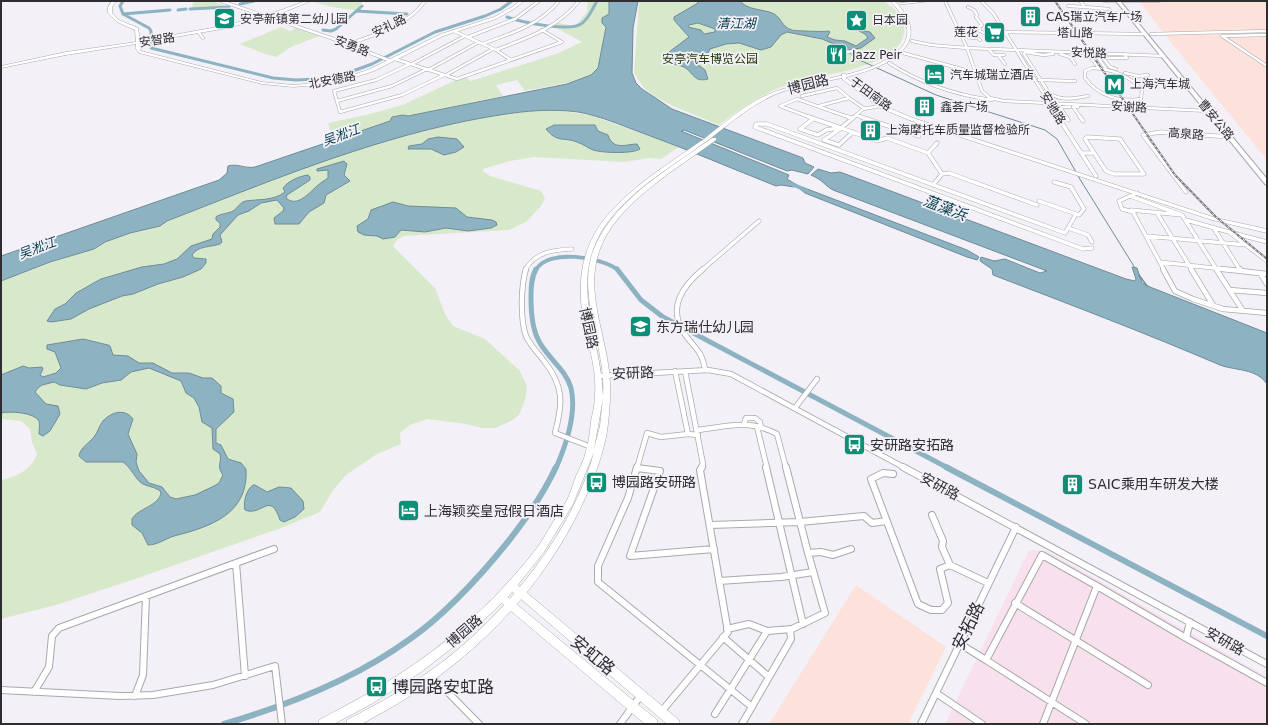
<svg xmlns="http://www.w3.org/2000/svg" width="1268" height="725" font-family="'DejaVu Sans','Noto Sans SC',sans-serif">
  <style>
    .commercial { fill: #f8e1ed }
    .industrial { fill: #fce2db }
    .green { fill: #d7e9ca }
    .water { fill: #8db3c3; stroke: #708b97; fill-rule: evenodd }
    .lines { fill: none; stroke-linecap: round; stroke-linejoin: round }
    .stream-far1 { stroke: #708b97; stroke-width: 1 }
    .stream { stroke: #708b97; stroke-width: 1.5 }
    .canal-far3 { stroke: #8db3c3; stroke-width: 3 }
    .canal-far2 { stroke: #8db3c3; stroke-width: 4 }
    .canal-far1 { stroke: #8db3c3; stroke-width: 5 }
    .canal { stroke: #8db3c3; stroke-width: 6 }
    .street-tunnel { stroke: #cccacf; stroke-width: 3.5; stroke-dasharray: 3.5 1.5; stroke-linecap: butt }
    .street-far3-casing { stroke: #a9a8ad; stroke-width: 3.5 }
    .street-far2-casing { stroke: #a9a8ad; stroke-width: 4.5 }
    .street-far1-casing { stroke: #a9a8ad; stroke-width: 6 }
    .street-casing { stroke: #a9a8ad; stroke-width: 8 }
    .secondary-casing { stroke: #a9a8ad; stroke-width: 1 }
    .primary-casing { stroke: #a9a8ad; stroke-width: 1 }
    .highway-casing { stroke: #a9a8ad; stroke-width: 2 }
    .street-far3 { stroke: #fff; stroke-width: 2.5 }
    .street-far2 { stroke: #fff; stroke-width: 3.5 }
    .street-far1 { stroke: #fff; stroke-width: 4.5 }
    .street { stroke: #fff; stroke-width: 6 }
    .secondary { fill: #fff; fill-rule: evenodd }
    .primary { fill: #fff; fill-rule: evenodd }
    .highway { fill: #fff; fill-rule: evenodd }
    .rail-casing { stroke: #7b797d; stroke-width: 2 }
    .rail { stroke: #f3f1f7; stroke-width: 1; stroke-dasharray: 2.5; stroke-linecap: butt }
    .labels { text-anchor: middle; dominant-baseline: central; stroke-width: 3.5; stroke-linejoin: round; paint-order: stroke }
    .far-poi-label { font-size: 12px; fill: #2e2d2f; stroke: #f3f1f7; text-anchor: start }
    .far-street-label { font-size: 12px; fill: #2e2d2f; stroke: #f3f1f7 }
    .far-park-label { font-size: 12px; fill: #253c0d; stroke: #f3f1f7 }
    .far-water-label { font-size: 13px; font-style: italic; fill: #013a4b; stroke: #f3f1f7 }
    .street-label { font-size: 14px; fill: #2e2d2f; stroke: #f3f1f7 }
    .poi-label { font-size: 14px; fill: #2e2d2f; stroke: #f3f1f7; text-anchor: start }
    .water-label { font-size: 15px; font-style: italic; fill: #013a4b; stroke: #f3f1f7 }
    .near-street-label { font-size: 17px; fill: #2e2d2f; stroke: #f3f1f7 }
    .near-poi-label { font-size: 17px; fill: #2e2d2f; stroke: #f3f1f7; text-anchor: start }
  </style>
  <rect width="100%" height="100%" fill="#f3f1f7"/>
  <path class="commercial" d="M1029,550l18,1 220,126v47h-322z"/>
  <path class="industrial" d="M1139,1h128v159l-103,-126z
    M856,585l90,62 -38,77h-139z"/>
  <path class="green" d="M194,1h19l15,6 -38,1 3,-1 -1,-1z
    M317,1l23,1 22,-1v2l-6,7c-14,-1 -26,-3 -42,-8z
    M588,1h21v13l-6,3 3,10 -2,11 -6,30 -2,3 -5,4 -14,6 -52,10 -8,-11 -21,5 7,11 -95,20 -5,-1 -13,6 -57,18 -5,-16 42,-9 35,-10 59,-28 7,5 85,-27 26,-12 -29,-16 5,-3 17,3 12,-14z
    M639,1h246c6,7 16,10 18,19 14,47 -81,54 -108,62 -29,9 -52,25 -76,43l-46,-19 -19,-10 -10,-8 -10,-15z
    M281,27l9,4 6,-3 23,8 -28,11 -15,10 -11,-3 -25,-10z
    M979,69l42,2 5,5c-8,4 -39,1 -47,-3z
    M557,110l36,6 86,31 -18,12 -12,-1 -25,4 -90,-5 -24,4 -27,8v2l7,5 51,15 4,7 -4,8 -15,16 -17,8 -105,6 -7,4 -4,6 42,42 10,26 8,12 32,13 35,32 7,15 -2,14 -6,15 -8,6 -16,7h-13l-16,-4 -39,-5 -17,6 -10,8 1,11 -24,10 -31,21 -12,14 -14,23 -39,16 -146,51 -79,26 -55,14v-139c16,-3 31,-11 36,-26l-5,-12 -2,-13 -9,-8 -20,-2v-138l49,-19 44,-13 11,-7 25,-9 30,-7 7,-5c121,-47 259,-110 390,-111z"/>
  <path class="water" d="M609,1h29l-5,27 -1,45 4,10 6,6 30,20 131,49 2,5 9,4 -6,7 -16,-4 -5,1 -103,-41 -3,1 108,44 -2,4 10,6 -3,2 -13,-2 -5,1c-43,-17 -87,-36 -131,-52 -22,-8 -44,-18 -67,-22 -38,-5 -75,2 -112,9 -103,21 -201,62 -299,100l-7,5 -30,7 -25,9 -11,7 -44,13 -49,19v-25l218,-76 8,-7 1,-7c9,-3 17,3 27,1l135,-46 2,-4 11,-2 5,1 159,-32 24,-9 7,-7 8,-41 -4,-4v-5l7,-4z
    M698,1h42c7,9 22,8 32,12 10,4 9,14 20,17 3,1 34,2 37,1l1,1 -3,5 8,3 10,1 11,5 12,-8 -3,-4 -10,-5 15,3 5,6 -14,10 -13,2 -26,-11 -35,-7 -6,3 -10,12 -10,3 -22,-7 -13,1 -16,5 -2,4 -12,7 1,4 8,6 3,9c-14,4 -15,-7 -24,-12 -5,-2 -11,-3 -16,-4l-4,-5 1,-3 24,-18 -15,-17v-3l24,-14zM698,23l17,6v3l-11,2 -3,-4 -13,-3 1,-2z
    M554,125h41l3,6 10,4c5,16 19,9 29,9l3,5c-7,5 -38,4 -47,1 -5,-2 -10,-6 -16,-8 -13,-5 -20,1 -31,-13z
    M438,137l19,2 7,8 -8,5 -12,3 -13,-6h-23l1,-3 13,-2 6,-5z
    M344,161l3,3 -3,11 6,6 -24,14 -2,8 -15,9 -10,12h-24l-1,-6 9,-7 1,-3 -7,-8 -16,3 -12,8 -11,4 -18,20 2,7 -2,2c-9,3 -23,2 -28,11l2,3 12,1v4l-5,6 -18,8 -25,7 -25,10 -11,2 -33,13 -18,10 -20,3 -4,-1 8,-12 10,-5 11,-11 25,-14 41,-12 22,-3 13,-5 14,-13 21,-7 1,-5 7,-7v-4l-4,-3v-3c5,-4 12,-3 17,-6 5,-3 7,-9 13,-10 13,-2 27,0 39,-9l-2,-4c5,-7 17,-12 25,-13l2,2v3l-23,15 -1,3c11,10 23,-5 31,-12 3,-3 7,-5 11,-8v-8l-11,1v-2z
    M818,169l13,4 9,-1 286,107 9,2 1,-2 -4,-12 5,1 5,15 8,4 117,46v51c-11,-16 -31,-13 -47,-19 -75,-32 -151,-61 -227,-90l-1,-6 -12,-8 1,-4 13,4 11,-2 35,14 7,-2 -214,-81c-9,-5 -10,-10 -22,-15z
    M802,187l165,63 12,7 -2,3 -10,-3 -162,-64 -5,-4z
    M393,202l15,4 48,2 11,9 25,3 4,2 1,3 -6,3 -23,3 -22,-3 -21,4 -24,-2 -6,7 -12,2 -6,-3 -13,-1 -6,-3 -1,-6 11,-7 3,-9z
    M83,339l25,6 2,1 3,9 15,1 11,7h14l19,10h17l14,5h9l9,8v7l12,6 1,13 -18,17v14l5,2 7,14 13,4 5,6c3,45 -36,58 -72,67 -9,3 -17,9 -26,9l-6,-12 -10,-8v-6c6,-11 28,-13 29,-27 -6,-6 -15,-5 -21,-10 -6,-6 -9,-14 -17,-20h-37l-7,-6c1,-8 10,-13 15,-19 4,-5 5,-11 9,-16 8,-9 22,-13 30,-2l-5,15 9,20 -1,8 3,9 10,12 13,4 8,10 6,2 19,-4 19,-9 5,-3 4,-8c-7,-10 -1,-11 -3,-21l-7,-5 -1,-21 -10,-6 -3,-15 -5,-9 -8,-5 -5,-12 -32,-13 -18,4 -10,8 -19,3 -16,6 -26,-4 -6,-3 -12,3 -4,3 -3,4 11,12 12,2 2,8 -10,17 -7,5 -4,-2c0,-4 1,-10 0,-13 -5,-9 -30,-10 -38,-8v-38l22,-9 6,2 13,-1 1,2 -3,6 3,2 13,-4 5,-5 -6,-16 -8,-3v-4z
    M253,485h2l12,7 12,-5 12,1 12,13 1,8 -9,8 -11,5 -4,-2c-10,-30 -18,-3 -35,-10 -2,-7 1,-20 8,-25z"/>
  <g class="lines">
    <path class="stream-far1" d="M848,50l5,7 83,38 109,35 12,9 19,33
      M1078,176l57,92"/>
    <path class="stream" d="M1139,275l8,11"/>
    <path class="canal-far3" d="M123,1l-3,5 3,8 26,14 2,3v17l122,30 23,2 22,-1 32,-7 22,-8 63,-32 50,-16 16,-7 11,-8
      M240,4l14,-3
      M190,9l39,-2
      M178,10l8,-1
      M356,11l51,3
      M123,14l47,-4
      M507,17c14,5 61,15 74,7 8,-5 11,-15 16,-23
      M323,30l8,1 5,-2 26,-23"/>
    <path class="canal-far2" d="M789,183l17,7
      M536,270c12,-22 65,-13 82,0"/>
    <path class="canal-far1" d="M536,269c-5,9 -5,20 -5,30 0,15 1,31 9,44 9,16 26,27 31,45 6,25 -5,57 -15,80
      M617,269l24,31 22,17 285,151"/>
    <path class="canal" d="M946,467l321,169
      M224,724c65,-19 131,-45 186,-85 34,-24 71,-64 97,-96 19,-24 36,-48 49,-76"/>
    <path class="street-tunnel" d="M862,136l15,-13"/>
    <defs>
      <path id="street-far3" d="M221,1l110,37 60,23
        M945,1l22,47 15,43 8,7 14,3 204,10
        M981,1l12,12 66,105
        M1080,1l5,6 24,2 8,10
        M1068,6l17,1
        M968,7l6,3 3,5 -1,2 6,8 -3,2 1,4 6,3 4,7
        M454,31l42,19 15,10
        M1005,32l140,2
        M199,33l4,5
        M1151,34l116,-3
        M1267,35l-45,1 45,30
        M468,37l47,-18 24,-18
        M962,37l16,1 2,2
        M912,41l19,4 36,3 197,8
        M349,44c27,-10 59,-18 76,-43
        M482,44c28,-10 58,-19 77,-43
        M988,49l6,6h10
        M496,50c31,-12 62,-22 83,-49
        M845,52l12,-1
        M903,53l66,18h9
        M1095,53l11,16
        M1053,54l-10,1 -18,-3 -1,2 25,39c13,9 25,5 39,3
        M1060,54l10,3 5,7
        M1088,54l11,14h-2
        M998,55l7,9
        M395,59l62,20 105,-37 -20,-12
        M889,63c31,20 67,32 103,37
        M410,64l-34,16 -42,11 6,21 62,-17 42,-20
        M412,64l53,-28
        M1092,68c19,1 37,7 50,22l-1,9c-22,3 -43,-3 -56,-21v-7z
        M1116,69l-6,-2 -7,-9h24l-3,-4
        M428,70l51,-28
        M1125,73l13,3 10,-1
        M446,75l47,-26
        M1039,80l36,1
        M802,96l35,-8 12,10
        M337,101l55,-15 35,-17
        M819,106l30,-8 16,11
        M1078,107h-5l8,11
        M856,115l8,3
        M812,118l-32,-12 17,-7 54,19
        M853,118l10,-9 17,-3
        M1067,118l-7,-11h10"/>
      <path id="street-far2" d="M809,117l32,11
        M848,117l4,1
        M854,117l-13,11 36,13 10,-3 41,15
        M861,117l58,19
        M1058,117l38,59
        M1066,117l2,3
        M1080,117l3,4
        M813,119l-13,10 18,6 8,-5 13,-2
        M840,129l-16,11 15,5 14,-13
        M1087,137l33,2 24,35h-30l-8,-3 -21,-32z
        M1081,153h13
        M942,174l7,-1 88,32
        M933,185l9,-11 -14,-21 9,-10
        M1186,192l-43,-57 18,-3 69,5
        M1137,193l-18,8 3,8 11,3 31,58
        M1130,196l52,19 -51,-5
        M1039,201l40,14 5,-6 -13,-22 -17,-5
        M1157,213l35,57
        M1076,214l-8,14 20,7 4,7
        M1182,215l35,55
        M1186,220l43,12 38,29
        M1213,227l27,43
        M1068,228l-3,5 -298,-109h-11l-1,3 328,122 9,-1
        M1233,233l34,9
        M1146,236l101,9
        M1160,262l71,8
        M525,270c10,-18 28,-20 47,-21
        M702,270l57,-49"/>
      <path id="street-far1" d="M526,269c-5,16 -6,51 0,67 4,9 12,17 18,25 20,25 19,42 11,72l36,14
        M703,269c-20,17 -36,38 -19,64 10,15 18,17 21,37
        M1163,269l12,22 18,8 30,10 44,4
        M1191,269l22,36
        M1216,269l27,42
        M1222,269l19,2
        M1240,269l1,2 26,3
        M1260,273l7,11
        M1230,290l37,3
        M675,371l13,63 10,1
        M685,371l18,93 -2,4
        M598,376l110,-6 23,4 174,94
        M795,408l22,-29
        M744,424l2,-6h9l5,4 1,6
        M757,427l10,41
        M697,430c30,-3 50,-12 80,4l9,34
        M637,468l10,-35 14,4 27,-3"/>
      <path id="street" d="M637,467l-9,31 -30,68v16l154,125
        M766,467l37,157
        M786,467l22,86 13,-1 12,3 18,-6
        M903,467l364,197
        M637,468l23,3 -30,85 84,-7
        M893,474l-10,-1 -12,6 47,125 13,6h11l6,-7 -8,-34 10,-4 38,18
        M932,515l11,26 -1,6 8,18
        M710,525l90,-3 64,-6 8,7 15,-2
        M236,563l9,113
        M719,581l62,-4 32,-5
        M1015,603l133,82
        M727,629l22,-5 18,7 25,-2 33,-16 -17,-60
        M723,637l46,40
        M1186,638l81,45
        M960,644l26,16 56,-105 55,31
        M986,660l100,64
        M431,675l48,49
        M1,690l119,6 33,-1 60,-10 62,-19 7,58
        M34,692l15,-25 3,-31 7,-8 215,-79
        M936,693l46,31
        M135,696l8,-21 3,-79
        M661,712l67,-80 -28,-162 2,-3
        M715,714l52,-83
        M620,724l21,-29
        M742,724l49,-85 -1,-10
        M921,724l95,-197
        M1043,724l54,-138 89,52 4,-16"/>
      <path id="secondary" d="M112,1h4l-4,6v6l7,7 19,8 2,13 88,-16 53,-15 25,-9h5l-27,11 -56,16 -88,15v6l1,2 121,31 31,3 25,-2 29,-6 23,-8 71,-35 53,-17 18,-10 8,-6h4l-10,8 -18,10 -53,17 -69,35 -24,8 -32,6 -25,2 -31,-3 -123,-31 -3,-4v-5l-70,11 -65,13v-2l65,-14 70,-10 -1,-12 -18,-8 -9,-9v-6z
        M917,1h14l-35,4 -2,-1z
        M1102,1h60l-2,1h-56z
        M842,74h4v4l36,27 31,13 303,100 51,11v4l-55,-13 -303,-100 -31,-13 -36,-28z
        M511,581l3,1 165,138 1,4h-13l-159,-136 -2,-3 2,-3z
        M501,593l3,1 153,126 1,4h-13l-147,-124 -2,-3 2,-3z"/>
      <path id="primary" d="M890,1h4c15,13 24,33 9,49 -25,27 -82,30 -116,40 -32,10 -57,34 -83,53 -37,27 -89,56 -108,99 -23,51 6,102 7,155 3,-34 -11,-66 -14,-100 -2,-18 -1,-37 7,-53 22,-47 76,-77 116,-106h4v2c-38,28 -95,61 -114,104 -19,42 2,84 7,127 2,17 1,35 -1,53 -2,19 -9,40 -16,58 -35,88 -102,163 -182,214 -11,7 -23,14 -36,21 -4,2 -9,6 -13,7 -5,1 -11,0 -15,0l1,-4c33,-17 65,-35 94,-57 65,-50 132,-130 153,-211l-21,52 -29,48 -36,45 -42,40 -45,35 -48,31 -39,21h-16l1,-4c32,-17 64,-34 94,-55 47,-32 89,-72 124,-117 6,-8 11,-18 16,-26 5,-7 10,-15 14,-22 4,-8 6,-16 9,-24 4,-8 8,-16 10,-25 3,-9 4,-20 5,-30 2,-9 4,-17 4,-26 2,-22 -5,-45 -10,-66 -10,-48 -4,-89 32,-124 26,-26 57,-45 87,-66 20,-15 40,-34 63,-44 39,-18 100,-15 132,-45 17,-17 5,-35 -9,-49zM603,398l-3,28 -6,23z"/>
      <path id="highway" d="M1116,1h4l147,178v6l-2,-1z"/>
    </defs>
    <use href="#street-far3" class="street-far3-casing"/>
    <use href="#street-far2" class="street-far2-casing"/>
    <use href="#street-far1" class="street-far1-casing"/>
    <use href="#street" class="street-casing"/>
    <use href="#secondary" class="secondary-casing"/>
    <use href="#primary" class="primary-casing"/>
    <use href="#highway" class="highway-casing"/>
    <use href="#street-far3" class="street-far3"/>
    <use href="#street-far2" class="street-far2"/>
    <use href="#street-far1" class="street-far1"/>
    <use href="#street" class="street"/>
    <use href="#secondary" class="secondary"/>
    <use href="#primary" class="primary"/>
    <use href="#highway" class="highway"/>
    <defs>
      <path id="rail" d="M1055,1l120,174 41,42 51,42"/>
    </defs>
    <use href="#rail" class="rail-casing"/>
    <use href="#rail" class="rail"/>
  </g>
  <defs>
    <symbol id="building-square" viewBox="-11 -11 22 22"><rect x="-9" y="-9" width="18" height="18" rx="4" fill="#0b9077" stroke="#f3f1f7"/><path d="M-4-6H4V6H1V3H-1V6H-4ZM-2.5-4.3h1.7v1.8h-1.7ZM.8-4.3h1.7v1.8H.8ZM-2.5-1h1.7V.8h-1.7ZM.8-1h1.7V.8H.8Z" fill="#fff"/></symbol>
    <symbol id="school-square" viewBox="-11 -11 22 22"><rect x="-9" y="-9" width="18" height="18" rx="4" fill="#0b9077" stroke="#f3f1f7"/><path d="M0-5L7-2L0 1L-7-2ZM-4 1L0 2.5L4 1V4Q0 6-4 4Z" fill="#fff"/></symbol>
    <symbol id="sight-square" viewBox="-11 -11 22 22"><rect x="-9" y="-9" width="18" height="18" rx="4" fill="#0b9077" stroke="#f3f1f7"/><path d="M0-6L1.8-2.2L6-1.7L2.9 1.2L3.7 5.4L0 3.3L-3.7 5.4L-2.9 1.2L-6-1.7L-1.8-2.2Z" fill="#fff"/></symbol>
    <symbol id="supermarket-square" viewBox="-11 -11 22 22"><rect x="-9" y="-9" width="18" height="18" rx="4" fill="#0b9077" stroke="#f3f1f7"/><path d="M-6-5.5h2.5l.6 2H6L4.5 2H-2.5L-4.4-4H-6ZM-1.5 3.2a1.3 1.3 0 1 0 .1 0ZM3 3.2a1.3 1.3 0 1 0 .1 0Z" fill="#fff"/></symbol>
    <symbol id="restaurant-square" viewBox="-11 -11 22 22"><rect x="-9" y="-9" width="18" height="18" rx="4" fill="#0b9077" stroke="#f3f1f7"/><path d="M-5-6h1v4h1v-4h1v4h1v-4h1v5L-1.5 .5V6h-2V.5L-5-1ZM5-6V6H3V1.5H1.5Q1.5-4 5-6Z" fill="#fff"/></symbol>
    <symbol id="hotel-square" viewBox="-11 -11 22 22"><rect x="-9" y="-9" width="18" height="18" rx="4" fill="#0b9077" stroke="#f3f1f7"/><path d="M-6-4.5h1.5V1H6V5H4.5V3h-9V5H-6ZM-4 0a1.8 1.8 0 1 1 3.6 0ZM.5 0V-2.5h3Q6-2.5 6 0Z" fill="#fff"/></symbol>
    <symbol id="metro-square" viewBox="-11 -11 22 22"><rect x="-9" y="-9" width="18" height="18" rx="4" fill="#0b9077" stroke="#f3f1f7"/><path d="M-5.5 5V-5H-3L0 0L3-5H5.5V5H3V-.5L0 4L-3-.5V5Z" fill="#fff"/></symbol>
    <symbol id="bus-square" viewBox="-11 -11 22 22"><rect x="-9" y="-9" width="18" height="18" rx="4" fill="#0b9077" stroke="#f3f1f7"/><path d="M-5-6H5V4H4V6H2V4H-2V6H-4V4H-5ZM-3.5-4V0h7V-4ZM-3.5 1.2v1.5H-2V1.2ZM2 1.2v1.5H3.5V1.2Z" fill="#fff"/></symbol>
  </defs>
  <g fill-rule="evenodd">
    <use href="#building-square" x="1018" y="4" width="25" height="25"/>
    <use href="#school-square" x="212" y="6" width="25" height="25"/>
    <use href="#sight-square" x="844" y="8" width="25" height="25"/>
    <use href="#supermarket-square" x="982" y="20" width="25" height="25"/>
    <use href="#restaurant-square" x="824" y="42" width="25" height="25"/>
    <use href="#hotel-square" x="922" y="62" width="25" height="25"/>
    <use href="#metro-square" x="1102" y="72" width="25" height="25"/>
    <use href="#building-square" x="912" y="94" width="25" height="25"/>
    <use href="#building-square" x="858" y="118" width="25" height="25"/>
    <use href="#school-square" x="628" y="314" width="25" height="25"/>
    <use href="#bus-square" x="842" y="432" width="25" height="25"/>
    <use href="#bus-square" x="584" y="470" width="25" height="25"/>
    <use href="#building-square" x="1060" y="472" width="25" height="25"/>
    <use href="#hotel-square" x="396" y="498" width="25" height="25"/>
    <use href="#bus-square" x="364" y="674" width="25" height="25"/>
  </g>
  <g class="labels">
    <g class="far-poi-label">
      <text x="1046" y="17">CAS瑞立汽车广场</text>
      <text x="240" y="19">安亭新镇第二幼儿园</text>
      <text x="872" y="20">日本园</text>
      <text x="978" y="32" text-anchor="end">莲花</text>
      <text x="852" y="55">Jazz Peir</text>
      <text x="950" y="75">汽车城瑞立酒店</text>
      <text x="1130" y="84">上海汽车城</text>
      <text x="940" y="107">鑫荟广场</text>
      <text x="886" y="130">上海摩托车质量监督检验所</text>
    </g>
    <g class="far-street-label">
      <text transform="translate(389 26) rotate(-26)">安礼路</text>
      <text transform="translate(1075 33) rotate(1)">塔山路</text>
      <text transform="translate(157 40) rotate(-9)">安智路</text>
      <text transform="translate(352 46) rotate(21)">安勇路</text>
      <text transform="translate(1089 53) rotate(2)">安悦路</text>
      <text transform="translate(332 80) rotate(-11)">北安德路</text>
      <text transform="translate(871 94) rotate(36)">于田南路</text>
      <text transform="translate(1129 107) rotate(3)">安谢路</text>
      <text transform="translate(1053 108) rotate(58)">安驰路</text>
      <text transform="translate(1216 120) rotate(51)">曹安公路</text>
      <text transform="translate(1186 134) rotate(4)">高泉路</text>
    </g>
    <g class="far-park-label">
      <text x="710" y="59">安亭汽车博览公园</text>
    </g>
    <g class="far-water-label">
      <text x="736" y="23">清江湖</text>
      <text transform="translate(341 135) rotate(-20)">吴淞江</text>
      <text transform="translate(37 248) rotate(-20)">吴淞江</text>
    </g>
    <g class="street-label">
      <text transform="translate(808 84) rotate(-14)">博园路</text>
      <text transform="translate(589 328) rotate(78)">博园路</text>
      <text transform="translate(633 373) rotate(-3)">安研路</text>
      <text transform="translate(940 486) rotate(28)">安研路</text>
      <text transform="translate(464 631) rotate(-41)">博园路</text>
      <text transform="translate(1225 641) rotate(29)">安研路</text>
    </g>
    <g class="poi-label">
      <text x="656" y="327">东方瑞仕幼儿园</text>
      <text x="870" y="445">安研路安拓路</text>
      <text x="612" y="482">博园路安研路</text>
      <text x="1088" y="484">SAIC乘用车研发大楼</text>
      <text x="424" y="511">上海颖奕皇冠假日酒店</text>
    </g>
    <g class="water-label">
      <text transform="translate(945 208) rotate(21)">蕰藻浜</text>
    </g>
    <g class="near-street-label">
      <text transform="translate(968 626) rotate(-64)">安拓路</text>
      <text transform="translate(593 655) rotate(40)">安虹路</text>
    </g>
    <g class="near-poi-label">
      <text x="392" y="687">博园路安虹路</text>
    </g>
  </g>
  <rect width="1268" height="725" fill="none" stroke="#2e2d2f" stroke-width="4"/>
</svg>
